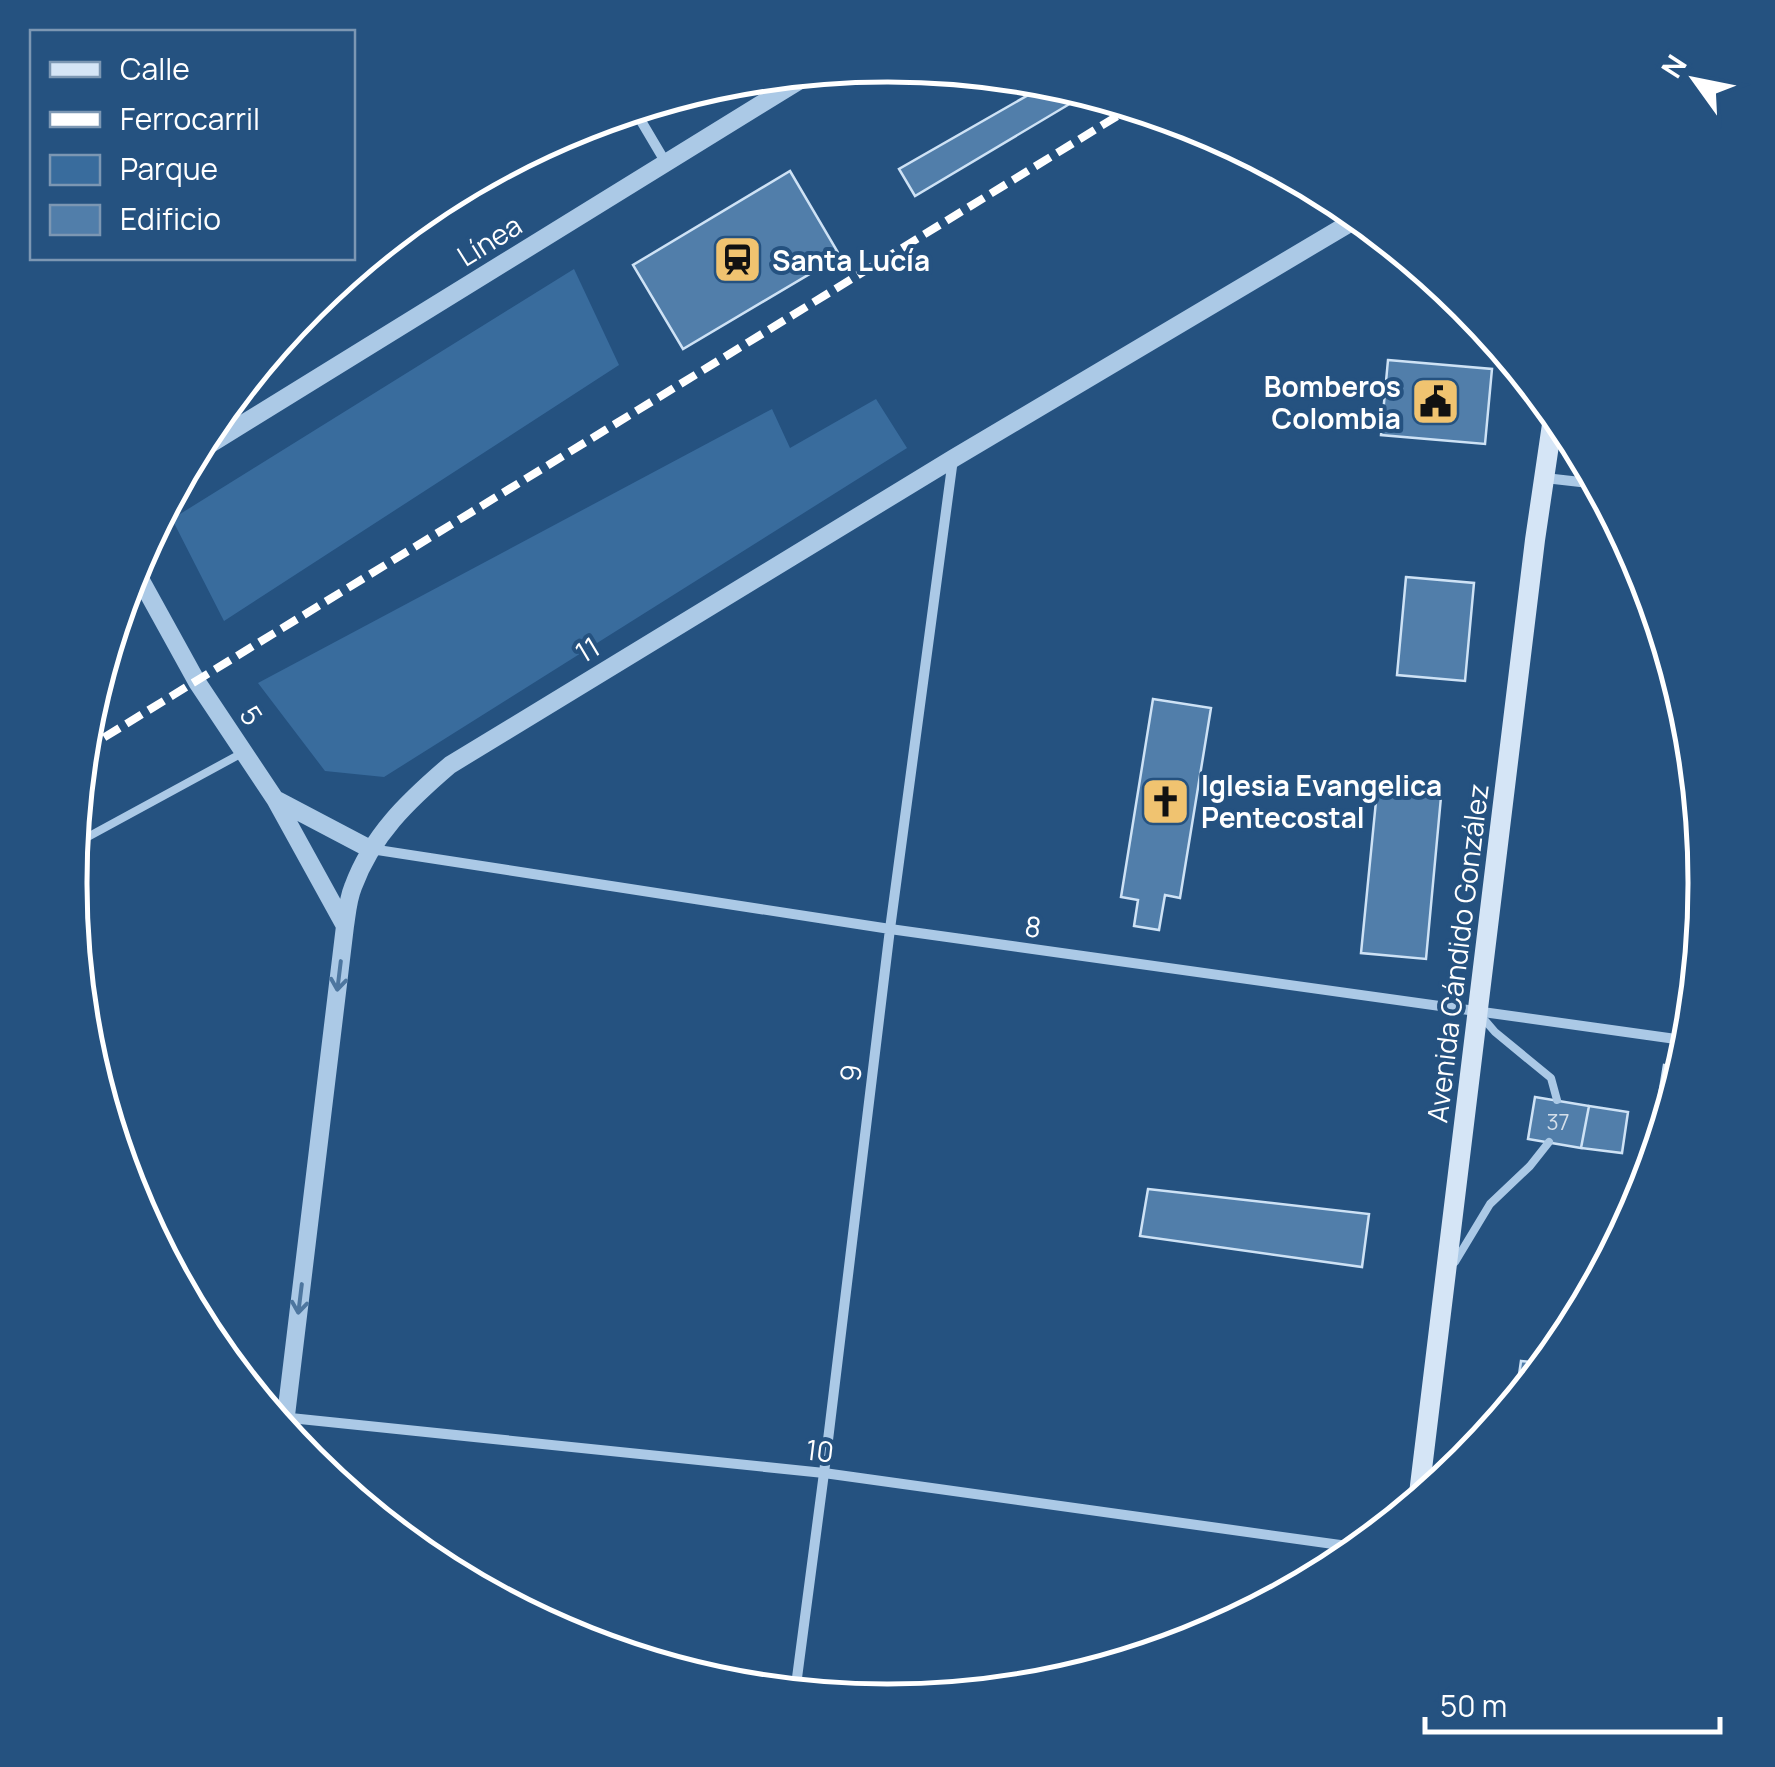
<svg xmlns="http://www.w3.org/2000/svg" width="1775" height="1767" font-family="Manrope,sans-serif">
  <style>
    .green { fill: #396c9d }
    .building { fill: #517eaa; stroke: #cee2f5; stroke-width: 2.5 }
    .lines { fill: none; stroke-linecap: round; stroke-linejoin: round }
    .service { stroke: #abc9e6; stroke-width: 8 }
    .minor { stroke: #abc9e6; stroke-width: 10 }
    .tertiary { stroke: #abc9e6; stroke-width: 18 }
    .secondary { stroke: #d5e5f6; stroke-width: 20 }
    .rail { stroke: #fff; stroke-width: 8; stroke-dasharray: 18 8; stroke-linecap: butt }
    .oneway { stroke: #4d769f }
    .labels { text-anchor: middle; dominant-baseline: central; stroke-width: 8; stroke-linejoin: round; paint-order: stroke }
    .number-label { font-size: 22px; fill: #d4dfea }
    .street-label { font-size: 28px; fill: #fff; stroke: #255280 }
    .poi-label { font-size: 28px; font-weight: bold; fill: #fff; stroke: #255280; text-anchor: start }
    .rim { fill: none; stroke: #fff; stroke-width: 5 }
  </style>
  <rect width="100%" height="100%" fill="#255280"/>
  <path class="green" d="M574,269l45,96 -395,256 -52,-102z
    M876,399l31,49 -523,329 -59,-6 -67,-88 514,-274 18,39z"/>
  <path class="building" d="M1051,82l37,11 -173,103 -16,-27z
    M790,171l50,85 -157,93 -50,-84z
    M1388,360l104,9 -7,75 -104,-9z
    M1406,577l68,6 -9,98 -68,-6z
    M1153,699l58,9 -31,190 -15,-3 -6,35 -25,-4 4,-26 -17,-3z
    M1377,791l64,6 -15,162 -65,-6z
    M1664,1065l19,3 -31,101 -5,-1z
    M1535,1097l54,9 -8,42 -53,-9z
    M1589,1106l39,6 -6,41 -41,-5z
    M1148,1189l221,25 -7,53 -222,-31z
    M1521,1361l26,3 -32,39z"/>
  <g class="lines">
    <path class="service" d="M73,845l171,-93
      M1482,1017l13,15 56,46 6,22
      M1455,1262l35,-58 40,-38 19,-24"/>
    <path class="minor" d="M634,109l32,54
      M1545,478l53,6
      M371,849l519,80 800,112
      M271,1416l553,57 538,75
      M795,1693l29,-220 66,-544 63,-470"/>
    <path class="tertiary" d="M194,454l619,-382
      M133,566l64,116 78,117 95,50
      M275,799l70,127
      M284,1432l61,-506c2,-13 3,-27 8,-39 19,-52 55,-86 97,-122l504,-307 406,-241"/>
    <path class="secondary" d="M1418,1502l117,-962 19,-129"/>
    <path class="rail" d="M82,751l1050,-644"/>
  </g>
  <defs><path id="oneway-shaft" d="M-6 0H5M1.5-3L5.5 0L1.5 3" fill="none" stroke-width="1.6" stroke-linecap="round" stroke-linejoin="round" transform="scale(2.5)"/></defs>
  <g class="oneway">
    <use href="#oneway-shaft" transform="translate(339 976) rotate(97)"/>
    <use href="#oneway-shaft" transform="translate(300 1299) rotate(97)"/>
  </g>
  <defs>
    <symbol id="station-square" viewBox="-11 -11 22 22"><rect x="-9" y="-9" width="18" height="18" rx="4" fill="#f0c370" stroke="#255280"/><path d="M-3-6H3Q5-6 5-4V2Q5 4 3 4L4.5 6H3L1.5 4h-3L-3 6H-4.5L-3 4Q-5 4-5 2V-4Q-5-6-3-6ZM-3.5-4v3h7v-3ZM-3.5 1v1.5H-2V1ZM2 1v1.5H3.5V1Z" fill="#111"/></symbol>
    <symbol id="civic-square" viewBox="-11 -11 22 22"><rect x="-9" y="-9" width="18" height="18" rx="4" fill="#f0c370" stroke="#255280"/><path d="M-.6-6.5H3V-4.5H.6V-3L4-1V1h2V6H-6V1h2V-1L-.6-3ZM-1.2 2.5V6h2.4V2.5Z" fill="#111"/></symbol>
    <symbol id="church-square" viewBox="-11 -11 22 22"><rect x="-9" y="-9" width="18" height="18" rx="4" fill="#f0c370" stroke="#255280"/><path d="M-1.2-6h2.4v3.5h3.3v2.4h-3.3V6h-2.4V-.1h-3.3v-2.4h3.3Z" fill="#111"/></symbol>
  </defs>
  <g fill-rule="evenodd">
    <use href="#station-square" x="710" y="232" width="55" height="55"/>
    <use href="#civic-square" x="1408" y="374" width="55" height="55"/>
    <use href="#church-square" x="1138" y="774" width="55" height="55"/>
  </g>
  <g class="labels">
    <g class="number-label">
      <text x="1558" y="1122">37</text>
    </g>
    <g class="street-label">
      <text transform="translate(489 240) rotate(-32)">Línea</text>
      <text transform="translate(587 649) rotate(-31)">11</text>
      <text transform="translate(252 715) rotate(57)">5</text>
      <text transform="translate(1033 926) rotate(8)">8</text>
      <text transform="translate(1457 953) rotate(-83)">Avenida Cándido González</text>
      <text transform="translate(850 1073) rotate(-83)">9</text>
      <text transform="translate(820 1450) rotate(7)">10</text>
    </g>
    <g class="poi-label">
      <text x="772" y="260">Santa Lucía</text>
      <text x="1401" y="386" text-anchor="end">Bomberos<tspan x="1401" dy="32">Colombia</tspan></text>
      <text x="1201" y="785">Iglesia Evangelica<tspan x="1201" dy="32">Pentecostal</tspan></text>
    </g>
  </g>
  <path d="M0 0H1775V1767H0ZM887 82H888A800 800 0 0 1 1688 882V884A800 800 0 0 1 888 1684H887A800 800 0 0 1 87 884V882A800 800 0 0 1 887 82Z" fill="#255280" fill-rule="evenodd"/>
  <path class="rim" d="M887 82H888A800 800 0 0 1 1688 882V884A800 800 0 0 1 888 1684H887A800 800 0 0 1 87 884V882A800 800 0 0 1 887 82Z"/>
  <rect x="30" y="30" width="325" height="230" fill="#255280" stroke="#7c97b3" stroke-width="2.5"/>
  <rect x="50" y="62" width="50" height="15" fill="#d5e5f6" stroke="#7c97b3" stroke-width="2.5"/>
  <text x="120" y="80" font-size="30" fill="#ffffff">Calle</text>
  <rect x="50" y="112" width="50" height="15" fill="#ffffff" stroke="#7c97b3" stroke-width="2.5"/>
  <text x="120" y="130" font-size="30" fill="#ffffff">Ferrocarril</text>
  <rect x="50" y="155" width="50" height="30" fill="#396c9d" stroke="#7c97b3" stroke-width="2.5"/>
  <text x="120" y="180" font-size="30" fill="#ffffff">Parque</text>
  <rect x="50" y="205" width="50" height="30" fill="#517eaa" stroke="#7c97b3" stroke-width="2.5"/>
  <text x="120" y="230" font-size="30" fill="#ffffff">Edificio</text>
  <g transform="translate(1695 80) rotate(303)" stroke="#255280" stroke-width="8" paint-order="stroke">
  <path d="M0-8L18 38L0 25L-18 38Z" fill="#ffffff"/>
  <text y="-15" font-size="28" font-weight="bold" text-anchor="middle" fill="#ffffff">N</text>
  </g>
  <path d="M1425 1717v15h295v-15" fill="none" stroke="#ffffff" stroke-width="5"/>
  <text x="1440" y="1717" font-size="30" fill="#ffffff" stroke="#255280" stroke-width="8" paint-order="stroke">50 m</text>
</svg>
